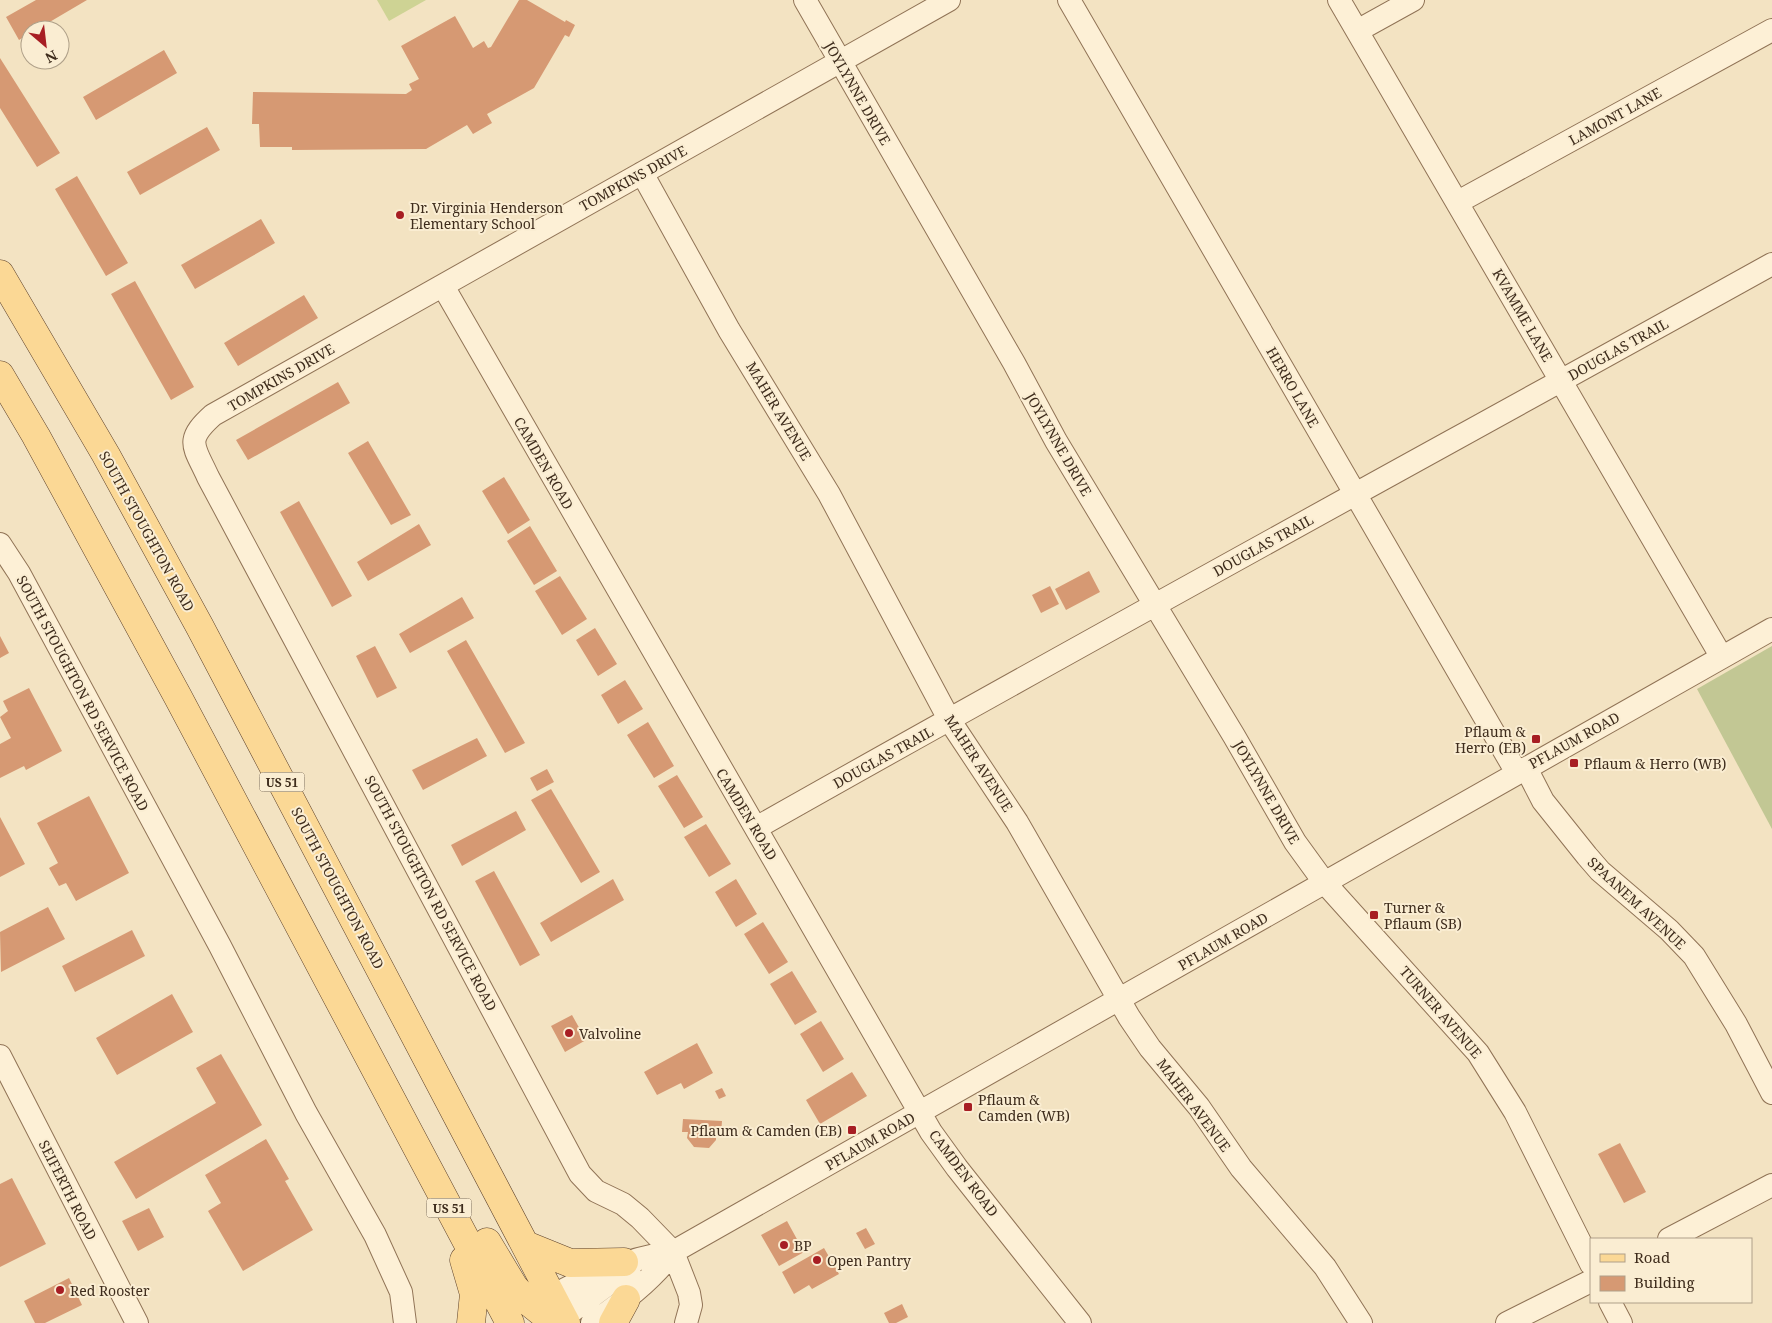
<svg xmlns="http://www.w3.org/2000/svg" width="1772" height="1323" font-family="'Noto Serif',serif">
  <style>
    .green { fill: #ced394 }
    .cemetery { fill: #c2c794 }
    .building { fill: #d69973 }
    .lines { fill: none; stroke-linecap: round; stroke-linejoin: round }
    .minor-casing { stroke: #907356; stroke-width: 24 }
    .major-casing { stroke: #5d412b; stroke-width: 29 }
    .minor { stroke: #fdf0d6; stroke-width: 22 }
    .major { stroke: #fbd895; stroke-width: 28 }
    .poi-dot { fill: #a71e23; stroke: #faedd2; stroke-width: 2 }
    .labels { text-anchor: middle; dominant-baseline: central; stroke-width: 4; stroke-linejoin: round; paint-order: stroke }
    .shield { fill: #faedd2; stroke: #766653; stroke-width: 1 }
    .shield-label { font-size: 12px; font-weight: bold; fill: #3e2c1c }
    .street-label { font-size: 14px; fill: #3e2c1c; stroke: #faedd2 }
    .poi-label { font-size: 14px; fill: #3e2c1c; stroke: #faedd2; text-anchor: start }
  </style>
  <rect width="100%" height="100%" fill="#f3e3c2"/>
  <path class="green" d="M377,0h49l-37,21z"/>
  <path class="cemetery" d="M1772,646v183l-75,-140z"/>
  <path class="building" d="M36,0h51l-51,30h-6v3l-11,7 -13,-23z
    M519,0h8l38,22 1,-2 9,5 -6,12 -4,-2 -31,53 -47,26 5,9 -19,11 -6,-9 -41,24 -134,1v-3h-32l-1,-23h-7l1,-32 153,2 6,-4 -3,-6 10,-5 -18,-33 54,-30 18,32 11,-7 4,7 3,-1z
    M164,50l13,23 -81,47 -13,-23z
    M0,58l60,95 -23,14 -37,-59z
    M207,127l13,23 -80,45 -13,-23z
    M77,176l51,87 -22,13 -51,-87z
    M261,219l14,24 -80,46 -14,-24z
    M135,281l59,106 -23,13 -60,-106z
    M304,295l14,23 -80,48 -14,-23z
    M338,382l12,21 -102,57 -12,-20z
    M368,441l43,74 -20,10 -43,-72z
    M504,477l26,43 -22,14 -26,-43z
    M299,501l53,95 -20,11 -52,-95z
    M419,524l12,21 -63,36 -11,-19z
    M530,526l27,45 -23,14 -27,-44z
    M1089,571l11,21 -34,18 -11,-21z
    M560,576l27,43 -25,16 -27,-44z
    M1050,586l9,18 -18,9 -9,-18z
    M462,597l12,21 -64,35 -11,-19z
    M595,628l22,36 -19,12 -22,-36z
    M0,636l9,17 -9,5z
    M466,640l59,103 -20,10 -58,-102z
    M375,646l22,42 -20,10 -21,-42z
    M625,680l18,29 -25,15 -17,-29z
    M29,688l33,63 -36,19 -2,-4 -24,12v-34l11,-6 -11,-21 8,-6 -5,-10z
    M648,722l26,44 -20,12 -27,-43z
    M477,738l10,18 -64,34 -11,-20z
    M547,769l7,13 -17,9 -7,-13z
    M677,775l26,42 -19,11 -26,-42z
    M551,789l49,83 -19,11 -50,-83z
    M89,796l40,77 -53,28 -10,-18 -7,3 -10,-18 9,-5 -21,-40z
    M516,811l10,19 -64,36 -11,-21z
    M0,817l25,47 -25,13z
    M706,824l25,40 -22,13 -25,-40z
    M494,871l46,84 -20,11 -45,-85z
    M613,879l11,21 -73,42 -11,-19z
    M736,879l21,35 -21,13 -21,-35z
    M48,907l17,32 -64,33 -1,-40z
    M763,922l25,40 -19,12 -25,-40z
    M132,930l13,26 -70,36 -13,-26z
    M792,971l25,41 -22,13 -25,-41z
    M172,994l21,38 -76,43 -21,-37z
    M572,1015l14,25 -21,12 -14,-26z
    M821,1021l23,38 -21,13 -23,-38z
    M697,1043l16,30 -29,16 -3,-6 -24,12 -13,-23z
    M221,1054l41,71 -126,74 -22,-37 102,-59 -20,-35z
    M852,1072l15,24 -47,28 -14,-24z
    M722,1088l4,8 -7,3 -4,-8z
    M683,1119l39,2 -1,13h-5v6l-7,8 -15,-1 -7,-9 1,-6h-6z
    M266,1139l23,40 -4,2 28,49 -70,41 -35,-60 13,-8 -16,-28z
    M1620,1143l26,49 -22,11 -26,-49z
    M12,1178l34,66 -46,23v-83z
    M149,1208l15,29 -26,14 -16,-30z
    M787,1221l17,31 -25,14 -18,-31z
    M866,1228l9,16 -10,5 -9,-16z
    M824,1248l15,26 -27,15 -3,-4 -15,9 -12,-22z
    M69,1278l13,27 -37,18h-10l-11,-22z
    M902,1304l6,13 -12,6h-7l-5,-10z"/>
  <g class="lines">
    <defs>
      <path id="minor" d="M805,0l209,363 42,78 178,295 61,106 29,40 154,171 37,59 76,152
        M1069,0l448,773
        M1339,0l382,656
        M1357,31l56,-31
        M642,173l87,157 100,164 121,227 67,101 112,195 21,31 49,59 42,61 84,99 36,56
        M1458,202l314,-172
        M443,286l488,846 26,36 123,155
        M0,544l19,29 201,373 86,167 69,122 26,57 4,31
        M1526,768l17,33 44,55 13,15 69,59 25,26 42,68 36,69
        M756,828c337,-191 677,-376 1016,-564
        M0,1056l137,267
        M1669,1239l103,-54
        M1610,1302l11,21
        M538,1304c44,-25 84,-45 135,-52l1099,-623
        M556,1323l74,-55
        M592,1323c30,-20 59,-42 81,-71
        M686,1323l5,-18 -2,-12 -16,-41 -33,-34 -17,-14 -27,-13 -16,-17 -372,-697c-14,-31 -24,-36 5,-62l736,-415
        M1507,1323l84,-42"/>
      <path id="major" d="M0,274l106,181 94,172 366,696
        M0,375l36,61 142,261 332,626
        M487,1242l27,45 11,12 30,24
        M528,1246l42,17 54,-1
        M464,1260l10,34 -3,29
        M613,1323l13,-24"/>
    </defs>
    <use href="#minor" class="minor-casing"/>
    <use href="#major" class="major-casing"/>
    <use href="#minor" class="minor"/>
    <use href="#major" class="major"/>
  </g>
  <g class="poi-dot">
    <circle cx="400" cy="215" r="5"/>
    <rect x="1531" y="734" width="10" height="10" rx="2.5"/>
    <rect x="1569" y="758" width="10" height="10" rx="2.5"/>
    <rect x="1369" y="910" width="10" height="10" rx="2.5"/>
    <circle cx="569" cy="1033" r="5"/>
    <rect x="963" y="1102" width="10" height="10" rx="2.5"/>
    <rect x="847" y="1125" width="10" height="10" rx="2.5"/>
    <circle cx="784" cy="1245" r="5"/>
    <circle cx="817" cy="1260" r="5"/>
    <circle cx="60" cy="1290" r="5"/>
  </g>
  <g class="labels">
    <g class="shield">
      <rect x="259.5" y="772.5" width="45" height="19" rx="4"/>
      <rect x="426.5" y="1198.5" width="45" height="19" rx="4"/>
    </g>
    <g class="shield-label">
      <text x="282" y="782">US 51</text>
      <text x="449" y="1208">US 51</text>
    </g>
    <g class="street-label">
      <text transform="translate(858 93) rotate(60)">JOYLYNNE DRIVE</text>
      <text transform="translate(1615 116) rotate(-29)">LAMONT LANE</text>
      <text transform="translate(633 178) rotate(-29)">TOMPKINS DRIVE</text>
      <text transform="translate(1523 315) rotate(60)">KVAMME LANE</text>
      <text transform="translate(1618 349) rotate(-29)">DOUGLAS TRAIL</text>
      <text transform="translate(281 377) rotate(-30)">TOMPKINS DRIVE</text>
      <text transform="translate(1293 387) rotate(60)">HERRO LANE</text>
      <text transform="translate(779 411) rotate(59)">MAHER AVENUE</text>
      <text transform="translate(1059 444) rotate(60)">JOYLYNNE DRIVE</text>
      <text transform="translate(544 463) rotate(60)">CAMDEN ROAD</text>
      <text transform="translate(147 531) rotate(61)">SOUTH STOUGHTON ROAD</text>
      <text transform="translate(1263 545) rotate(-29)">DOUGLAS TRAIL</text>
      <text transform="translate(83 693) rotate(62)">SOUTH STOUGHTON RD SERVICE ROAD</text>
      <text transform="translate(1574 740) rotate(-29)">PFLAUM ROAD</text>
      <text transform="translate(883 757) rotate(-29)">DOUGLAS TRAIL</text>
      <text transform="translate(979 763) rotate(57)">MAHER AVENUE</text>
      <text transform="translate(1267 792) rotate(60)">JOYLYNNE DRIVE</text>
      <text transform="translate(747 814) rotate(59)">CAMDEN ROAD</text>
      <text transform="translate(338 888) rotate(62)">SOUTH STOUGHTON ROAD</text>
      <text transform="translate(431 893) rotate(62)">SOUTH STOUGHTON RD SERVICE ROAD</text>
      <text transform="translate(1637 903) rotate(43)">SPAANEM AVENUE</text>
      <text transform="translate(1223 941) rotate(-30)">PFLAUM ROAD</text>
      <text transform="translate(1441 1012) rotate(49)">TURNER AVENUE</text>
      <text transform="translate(1194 1105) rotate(53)">MAHER AVENUE</text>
      <text transform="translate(870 1141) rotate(-30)">PFLAUM ROAD</text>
      <text transform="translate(964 1173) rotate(53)">CAMDEN ROAD</text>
      <text transform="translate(68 1190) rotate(63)">SEIFERTH ROAD</text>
    </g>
    <g class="poi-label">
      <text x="410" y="207">Dr. Virginia Henderson<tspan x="410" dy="16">Elementary School</tspan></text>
      <text x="1526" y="731" text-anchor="end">Pflaum &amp;<tspan x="1526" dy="16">Herro (EB)</tspan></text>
      <text x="1584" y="763">Pflaum &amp; Herro (WB)</text>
      <text x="1384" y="907">Turner &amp;<tspan x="1384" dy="16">Pflaum (SB)</tspan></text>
      <text x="579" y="1033">Valvoline</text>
      <text x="978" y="1099">Pflaum &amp;<tspan x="978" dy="16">Camden (WB)</tspan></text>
      <text x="842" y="1130" text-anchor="end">Pflaum &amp; Camden (EB)</text>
      <text x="794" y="1245">BP</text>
      <text x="827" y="1260">Open Pantry</text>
      <text x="70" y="1290">Red Rooster</text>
    </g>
  </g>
  <rect x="1590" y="1238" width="162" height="65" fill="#faedd2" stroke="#afa089"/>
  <rect x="1600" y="1254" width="25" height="8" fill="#fbd895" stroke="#afa089"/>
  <text x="1634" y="1263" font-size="15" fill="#3e2c1c">Road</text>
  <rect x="1600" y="1276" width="25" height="15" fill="#d69973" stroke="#afa089"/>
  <text x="1634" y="1288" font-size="15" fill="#3e2c1c">Building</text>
  <g transform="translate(45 45) rotate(152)"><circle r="24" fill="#faedd2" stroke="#afa089"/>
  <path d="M0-4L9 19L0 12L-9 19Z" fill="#a71e23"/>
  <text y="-8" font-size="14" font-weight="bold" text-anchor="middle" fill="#3e2c1c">N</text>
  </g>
</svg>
